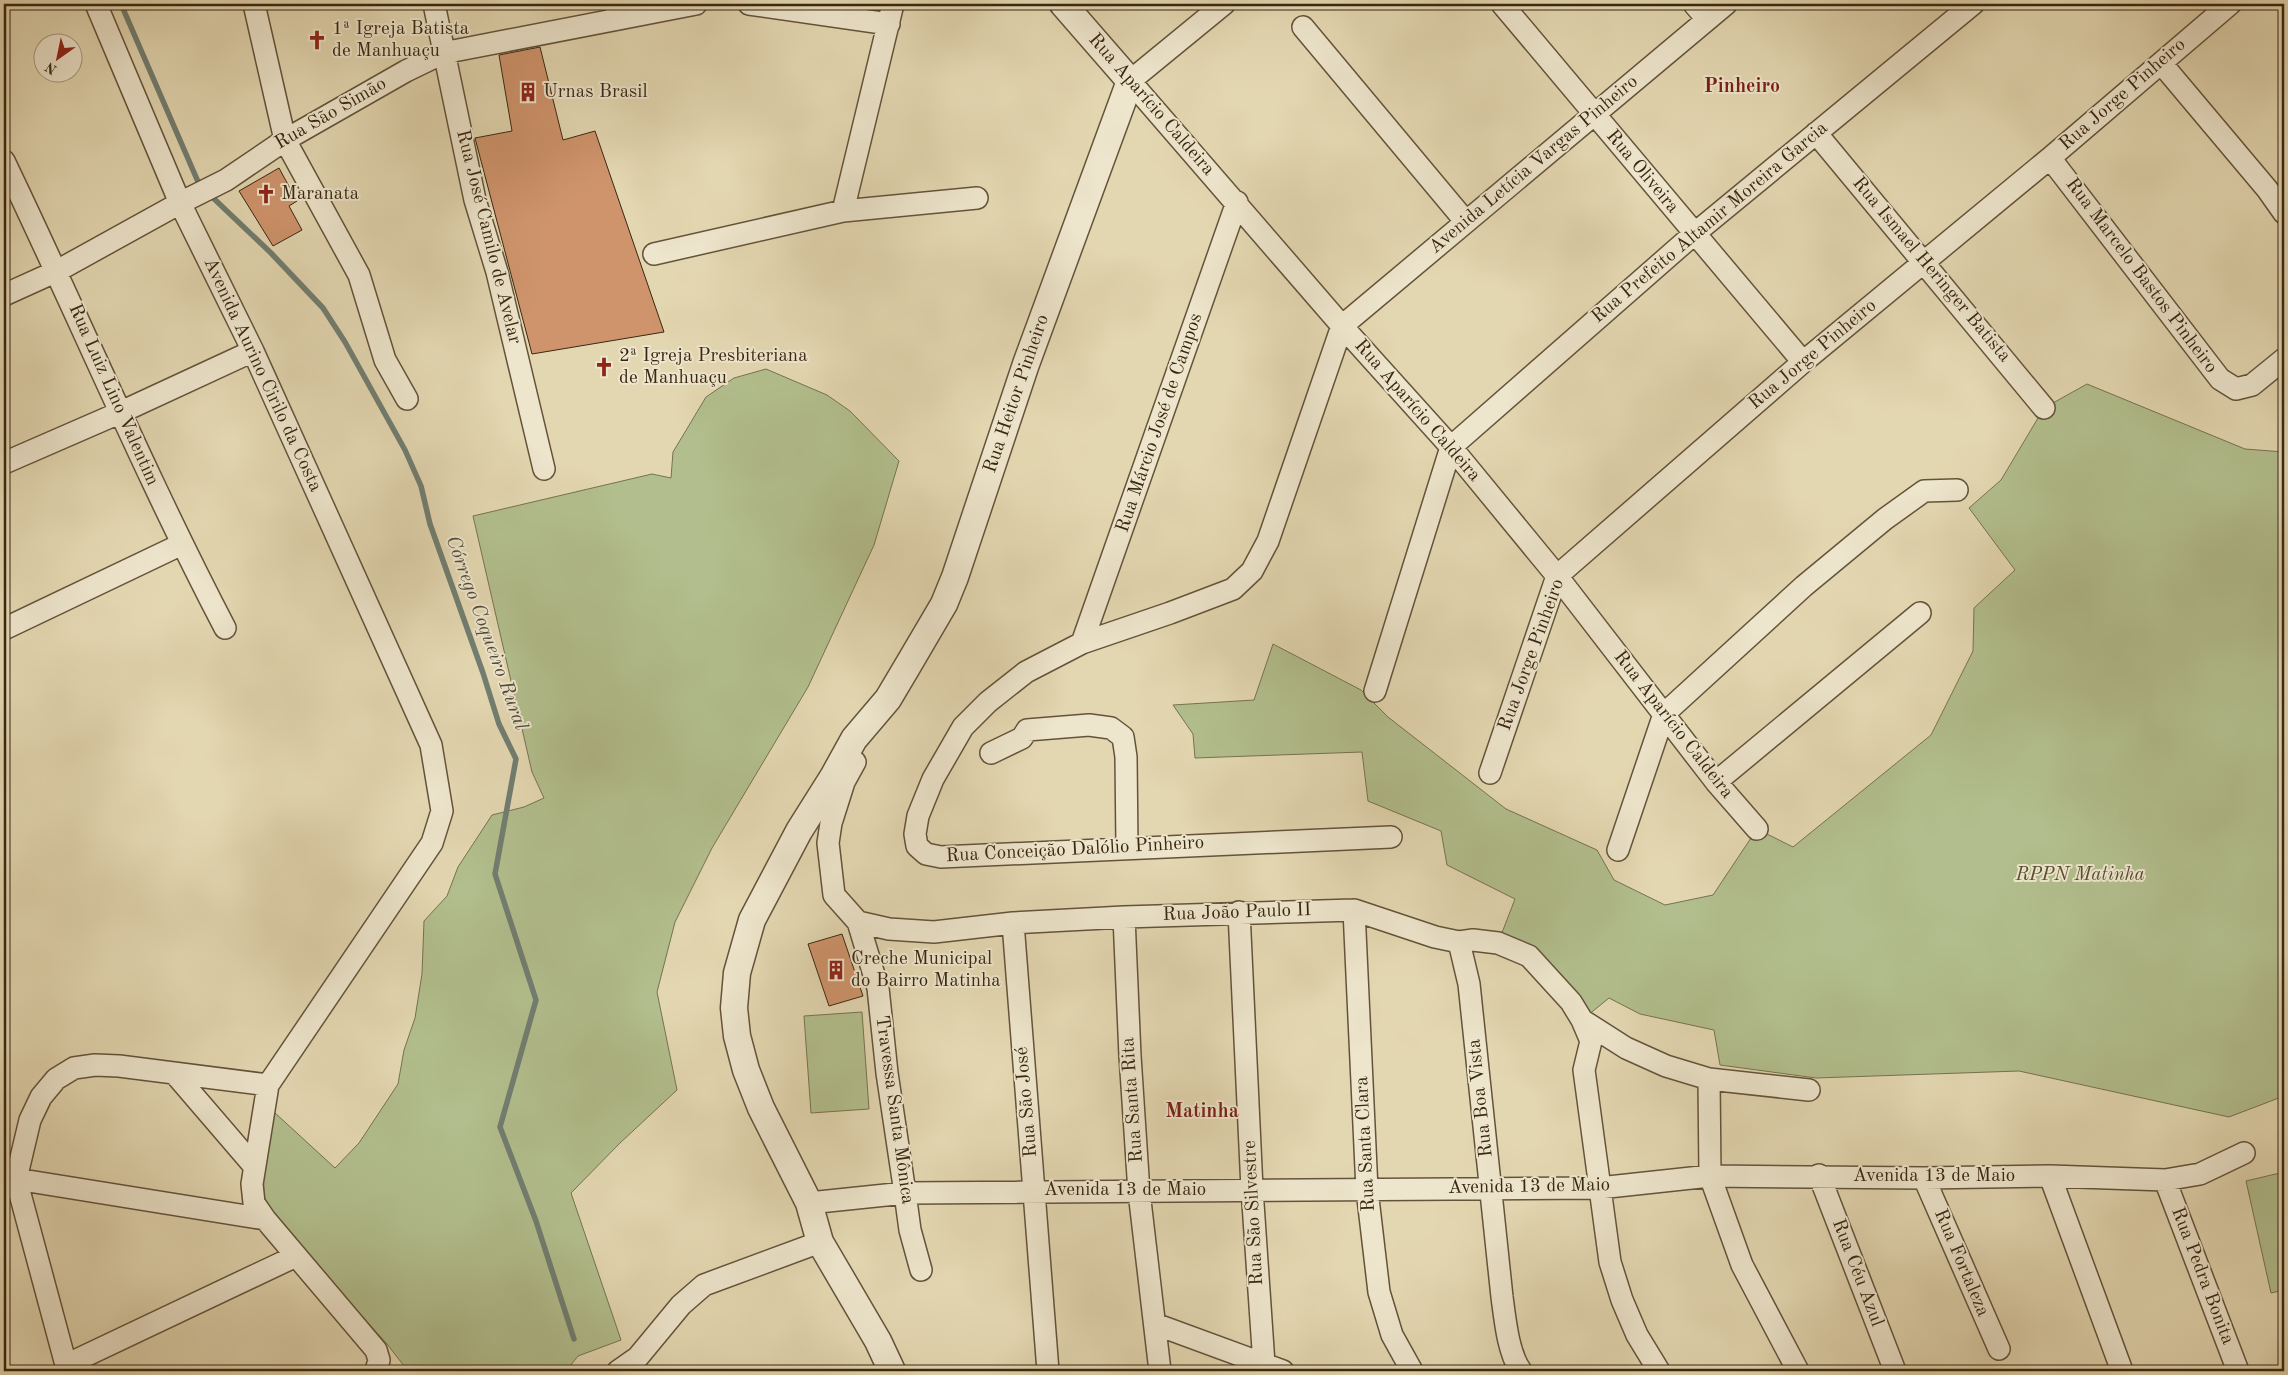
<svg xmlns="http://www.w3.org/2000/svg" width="2288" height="1375" font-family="'Old Standard TT',serif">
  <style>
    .green { fill: #b2be8d; stroke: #767250 }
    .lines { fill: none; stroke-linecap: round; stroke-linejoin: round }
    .stream { stroke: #717e71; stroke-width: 5.5 }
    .building { fill: #cf946c; stroke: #392712 }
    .service-casing { stroke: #64533a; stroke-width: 14 }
    .minor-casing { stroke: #64533a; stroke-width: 24 }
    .tertiary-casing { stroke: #64533a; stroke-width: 29 }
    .service { stroke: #ede5cc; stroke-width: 11 }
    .minor { stroke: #ede5cc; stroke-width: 21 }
    .tertiary { stroke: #ede5cc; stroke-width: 26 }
    .labels { text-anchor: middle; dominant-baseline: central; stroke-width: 4; stroke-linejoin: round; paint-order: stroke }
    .poi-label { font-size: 19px; fill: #392712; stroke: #ede5cc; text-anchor: start }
    .street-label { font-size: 19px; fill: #392712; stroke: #ede5cc }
    .park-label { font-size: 19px; font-style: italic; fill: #574d31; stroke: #ede5cc }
    .neighbourhood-label { font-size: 20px; font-weight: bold; fill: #7a1f14; stroke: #ede5cc }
    .water-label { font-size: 20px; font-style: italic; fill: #504b3a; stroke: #ede5cc }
  </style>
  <rect width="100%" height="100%" fill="#e3d7b1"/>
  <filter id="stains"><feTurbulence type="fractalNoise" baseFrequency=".004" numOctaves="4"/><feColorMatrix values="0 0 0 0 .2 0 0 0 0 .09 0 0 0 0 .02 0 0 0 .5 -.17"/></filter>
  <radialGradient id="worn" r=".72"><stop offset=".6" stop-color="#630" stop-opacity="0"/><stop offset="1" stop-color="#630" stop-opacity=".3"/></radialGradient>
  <path class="green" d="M766,369l61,26 23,16 49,50 -25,84 -66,142 -96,161 -37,74 -18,70 20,98 -57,53 -49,50 50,147 -43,16 -12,15h-158l-21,-27 -81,-89 -42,-54 -1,-39 11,-50 61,56 24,-25 39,-59 6,-34 11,-32 7,-44 2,-53 23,-25 11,-29 34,-52 32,-8 20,-9 -12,-26 -59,-256 179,-42 19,4 2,-26 33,-55 28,-19z
    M2087,384l158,65 39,3v644l-55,21 -210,-46 -203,7 -96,-13 -6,-35 -74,-16 -31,-16 -27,22 -11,-18 -73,-59 17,-44 -68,-34 -6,-34 -73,-30 -6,-49 -167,6 -2,-24 -20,-29 81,-5 19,-56 88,46 27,27 118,92 91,41 17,30 51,25 48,-10 44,-66 36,18 138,-112 42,-84 1,-43 41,-38 -46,-62 32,-28 43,-72z
    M862,1012l7,97 -58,4 -7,-97z
    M2284,1172v118l-13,3 -25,-112z"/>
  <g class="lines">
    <path class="stream" d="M121,4l78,180 4,3
      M209,194l62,59 52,55 22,34 60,108 16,36 9,38 53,149 16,51 17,35 -21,115 41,126 -36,127 36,94 38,118"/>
  </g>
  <path class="building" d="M540,47l23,93 32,-9 69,201 -132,22 -57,-216 37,-7 -13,-76z
    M279,168l18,33 -8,5 13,24 -29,16 -34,-55z
    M842,934l21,62 -34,10 -21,-62z"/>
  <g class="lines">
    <defs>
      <path id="service" d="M611,4l2,17"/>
      <path id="minor" d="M254,4l31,136 74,135 26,85 22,39
        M434,4l41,196 22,72 47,197
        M749,4l140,20
        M1224,4l-94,77 212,245 109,121 106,129 159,206 41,47
        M1502,4l301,358
        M1694,4l13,15
        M1303,27l163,195
        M2161,63l106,126 17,24
        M1816,133l228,275
        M2050,158l170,221 16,10 16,-4 32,-26
        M4,161c75,156 141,314 221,467
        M843,211l50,-207
        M654,254l189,-43 134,-13
        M4,295l53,-24 123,-68 46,-23 59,-40 121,-69 37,-18 253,-49
        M1342,326l-74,215 -16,30 -19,18 -63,24 -88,30 -56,29 -38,30 -25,25 -30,52 -15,37 -3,18 2,12 9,8 15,3 450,-20
        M1342,326l384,-322
        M4,463l115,-50 134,-62
        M4,629l178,-85
        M1082,643l155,-441
        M1375,691l76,-244 243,-213 279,-230
        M991,753l31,-15 5,-8 62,-5 22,3 12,9 3,20 1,90
        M855,762l-11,20 -13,41 -3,20 6,52 24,27 31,7 45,3 79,-9 111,-6 230,-7 81,27 24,5 14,-2 25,3 31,13 42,46 11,18 44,28 40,18 43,13 100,11
        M1490,773l67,-197 246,-214 247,-204 180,-154
        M1716,782l204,-169
        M1618,850l46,-136 140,-128 81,-67 39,-28 33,-1
        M1354,910l13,280 12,102 13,43 20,36
        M1239,912l13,277 12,175
        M1124,917l6,139 9,136 21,179
        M858,922l20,66 9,85 18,120 5,37 11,40
        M1013,923l35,448
        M1459,942l10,42 33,313c3,22 6,56 19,74
        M1582,1020l9,21 -7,29 26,192 12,38 15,35 22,36
        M175,1074l79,92
        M1709,1079l1,97 32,89 56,106
        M268,1085l-16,99 2,19 11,16 111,131 3,10 -3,11
        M1819,1175l76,196
        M2050,1176l72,195
        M1924,1178l75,171
        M16,1179l249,40
        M2165,1180l73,191
        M809,1203l96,-10 694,-5 111,-12 214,2 126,-2 115,4 35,-6 44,-21
        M1155,1324l128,47
        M66,1365l230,-109
        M64,1371l2,-6 -50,-186 14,-59 11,-23 15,-18 18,-11 21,-3 24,1 149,19 164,-242 10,-32 -11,-66 -178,-394 -73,-148 -84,-199
        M618,1371l20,-14 43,-52 23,-20 116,-43"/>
      <path id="tertiary" d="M892,1371l-14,-30 -58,-99 -11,-39 -48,-95 -15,-38 -9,-34 -3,-28 3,-35 15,-53 47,-89 34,-54 21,-38 34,-40 19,-32 37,-63 11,-27 71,-213 104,-283 -67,-77"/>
    </defs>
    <use href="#service" class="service-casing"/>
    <use href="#minor" class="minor-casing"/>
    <use href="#tertiary" class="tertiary-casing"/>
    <use href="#service" class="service"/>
    <use href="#minor" class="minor"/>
    <use href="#tertiary" class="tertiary"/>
  </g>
  <defs>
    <symbol id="church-bare" viewBox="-9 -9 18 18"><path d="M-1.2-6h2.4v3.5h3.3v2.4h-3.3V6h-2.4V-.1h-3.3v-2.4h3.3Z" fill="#8f2418" stroke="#ede5cc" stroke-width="2.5" paint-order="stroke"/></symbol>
    <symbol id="building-bare" viewBox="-9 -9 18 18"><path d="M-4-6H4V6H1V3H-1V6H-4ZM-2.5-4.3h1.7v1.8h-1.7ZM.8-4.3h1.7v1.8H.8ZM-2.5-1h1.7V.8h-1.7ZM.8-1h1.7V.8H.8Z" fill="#8f2418" stroke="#ede5cc" stroke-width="2.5" paint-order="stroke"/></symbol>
  </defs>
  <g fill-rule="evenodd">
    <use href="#church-bare" x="303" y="26" width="28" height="28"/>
    <use href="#building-bare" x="514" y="78" width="28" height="28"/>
    <use href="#church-bare" x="252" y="180" width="28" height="28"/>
    <use href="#church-bare" x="590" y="353" width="28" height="28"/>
    <use href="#building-bare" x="822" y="956" width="28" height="28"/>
  </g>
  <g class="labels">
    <g class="poi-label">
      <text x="332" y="29">1ª Igreja Batista<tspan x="332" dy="22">de Manhuaçu</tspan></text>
      <text x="543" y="92">Urnas Brasil</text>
      <text x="281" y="194">Maranata</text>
      <text x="619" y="356">2ª Igreja Presbiteriana<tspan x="619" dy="22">de Manhuaçu</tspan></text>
      <text x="851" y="959">Creche Municipal<tspan x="851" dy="22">do Bairro Matinha</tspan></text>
    </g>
    <g class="street-label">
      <text transform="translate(2123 95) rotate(-41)">Rua Jorge Pinheiro</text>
      <text transform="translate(1151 105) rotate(49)">Rua Aparício Caldeira</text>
      <text transform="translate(331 114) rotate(-30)">Rua São Simão</text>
      <text transform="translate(1534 165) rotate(-40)">Avenida Letícia Vargas Pinheiro</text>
      <text transform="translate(1642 172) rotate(50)">Rua Oliveira</text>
      <text transform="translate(1710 223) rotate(-40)">Rua Prefeito Altamir Moreira Garcia</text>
      <text transform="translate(488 237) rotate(76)">Rua José Camilo de Avelar</text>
      <text transform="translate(1931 270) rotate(50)">Rua Ismael Heringer Batista</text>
      <text transform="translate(2141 276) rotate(53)">Rua Marcelo Bastos Pinheiro</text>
      <text transform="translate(1813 355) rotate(-40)">Rua Jorge Pinheiro</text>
      <text transform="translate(262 375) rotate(65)">Avenida Aurino Cirilo da Costa</text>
      <text transform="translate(1017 394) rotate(-71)">Rua Heitor Pinheiro</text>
      <text transform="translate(113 395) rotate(66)">Rua Luiz Lino Valentim</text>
      <text transform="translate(1417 411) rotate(49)">Rua Aparício Caldeira</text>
      <text transform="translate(1160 423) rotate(-71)">Rua Márcio José de Campos</text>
      <text transform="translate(1532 655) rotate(-70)">Rua Jorge Pinheiro</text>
      <text transform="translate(1673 725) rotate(52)">Rua Aparício Caldeira</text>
      <text transform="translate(1075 850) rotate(-3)">Rua Conceição Dalólio Pinheiro</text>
      <text transform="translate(1237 913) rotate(-2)">Rua João Paulo II</text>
      <text transform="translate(1481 1098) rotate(-96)">Rua Boa Vista</text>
      <text transform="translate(1133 1100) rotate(-94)">Rua Santa Rita</text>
      <text transform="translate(1027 1102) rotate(-95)">Rua São José</text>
      <text transform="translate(894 1110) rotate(82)">Travessa Santa Mônica</text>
      <text transform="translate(1366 1144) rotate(-93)">Rua Santa Clara</text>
      <text x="1934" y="1176">Avenida 13 de Maio</text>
      <text transform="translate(1529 1187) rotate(-1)">Avenida 13 de Maio</text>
      <text x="1125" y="1190">Avenida 13 de Maio</text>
      <text transform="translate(1254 1213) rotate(-93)">Rua São Silvestre</text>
      <text transform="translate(1961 1263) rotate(67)">Rua Fortaleza</text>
      <text transform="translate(1857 1273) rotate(69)">Rua Céu Azul</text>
      <text transform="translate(2202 1276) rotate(69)">Rua Pedra Bonita</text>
    </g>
    <g class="park-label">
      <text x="2080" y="875">RPPN Matinha</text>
    </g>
    <g class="neighbourhood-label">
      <text x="1742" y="87">Pinheiro</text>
      <text x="1202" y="1112">Matinha</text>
    </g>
    <g class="water-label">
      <text transform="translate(486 633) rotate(70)">Córrego Coqueiro Rural</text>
    </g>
  </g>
  <rect width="2288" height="1375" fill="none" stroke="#e3d7b1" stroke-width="20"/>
  <rect x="5" y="5" width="2278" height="1365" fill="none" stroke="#392712" stroke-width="2.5"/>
  <rect x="10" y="10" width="2268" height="1355" fill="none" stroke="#392712"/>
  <g transform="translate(58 58) rotate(213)"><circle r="24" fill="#ede5cc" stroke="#a59982"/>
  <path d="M0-4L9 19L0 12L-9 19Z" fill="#8f2418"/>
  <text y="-8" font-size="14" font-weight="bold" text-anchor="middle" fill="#392712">N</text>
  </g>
  <rect width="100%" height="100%" filter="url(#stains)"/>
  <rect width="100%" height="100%" fill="url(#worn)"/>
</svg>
